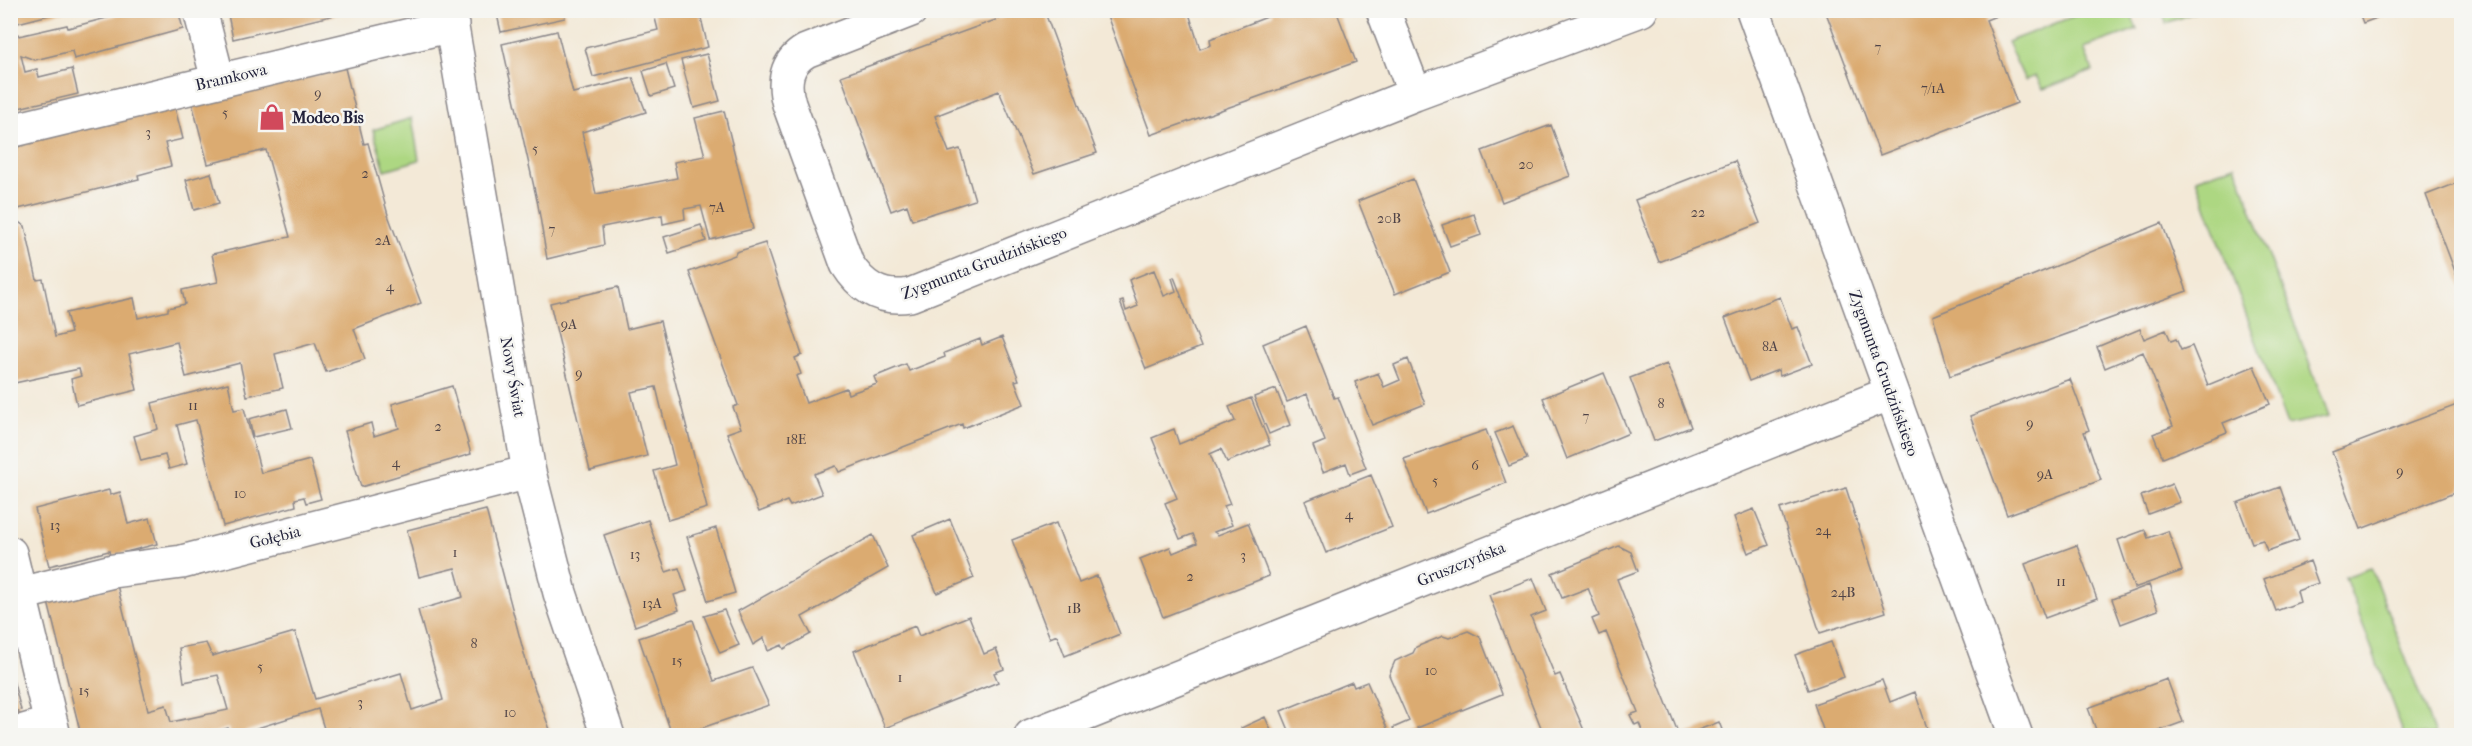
<svg xmlns="http://www.w3.org/2000/svg" width="2472" height="746" font-family="'IM FELL French Canon',serif">
  <style>
    .green { fill: #add782; stroke: #687c5e; stroke-width: 1.5 }
    .building { fill: #dbab71 }
    .lines { fill: none; stroke-linecap: round; stroke-linejoin: round }
    .minor-casing { stroke: #8a8689; stroke-width: 36 }
    .minor { stroke: #fff; stroke-width: 33 }
    .labels { text-anchor: middle; dominant-baseline: central; stroke-width: 5; stroke-linejoin: round; paint-order: stroke }
    .number-label { font-size: 14px; fill: #504448 }
    .street-label { font-size: 16px; fill: #22223b; stroke: #f6f6f2 }
    .poi-label { font-size: 16px; font-weight: bold; fill: #22223b; stroke: #f6f6f2; text-anchor: start }
  </style>
  <rect width="100%" height="100%" fill="#f6f6f2"/>
  <filter id="ink" filterUnits="userSpaceOnUse"><feTurbulence type="fractalNoise" baseFrequency=".0167" numOctaves="2"/><feDisplacementMap in="SourceGraphic" scale="12" xChannelSelector="R" yChannelSelector="G"/><feConvolveMatrix kernelMatrix="1 2 1 2 8 2 1 2 1" color-interpolation-filters="sRGB"/></filter>
  <filter id="wash" filterUnits="userSpaceOnUse"><feTurbulence type="fractalNoise" baseFrequency=".008" numOctaves="4" result="noise"/><feDisplacementMap in="SourceGraphic" scale="24" xChannelSelector="R" yChannelSelector="G"/><feGaussianBlur stdDeviation="1.35" result="paint"/><feColorMatrix in="noise" values="0 0 0 0 0 0 0 0 0 0 0 0 0 0 0 0 0 1.4 0 .05"/><feComposite in="paint" operator="in"/></filter>
  <g filter="url(#wash)">
    <rect width="100%" height="100%" fill="#f3e9d7"/>
    <path class="green" d="M2162,10h36v1l-32,12z
      M2087,11h40l3,1 7,17 -53,19 9,23 -50,18 -7,-13 -11,4 -18,-38z
      M412,118l7,42 -34,10 -12,-40z
      M2235,165l94,251 -42,9 -91,-246z
      M2371,568l64,167h-31l-59,-158z"/>
    <g id="blocks">
      <path class="building" d="M10,10h55v1l-55,14z
        M137,10h41l5,19 -109,30 -2,-8 -37,9 -14,-5 4,17 12,-3 2,8 33,-8 6,25 -68,16v-75l8,-1 1,2 48,-11 1,3z
        M227,10h125v1l-119,28z
        M496,10h68l1,8 -64,14z
        M653,10h46l9,37 -115,30 -8,-29 73,-18z
        M1023,10h21l53,143 -63,21 -35,-83 -64,25 14,36 11,-3 15,51 -63,20 -5,-15 -16,6 -50,-135z
        M1105,10h83l12,39 11,-4 -1,-6 62,-24 -2,-5h66l20,52 -205,73z
        M1825,10h186l-25,10 31,83 -137,52z
        M2358,10h38v1l-33,12z
        M557,31l16,62 60,-15 13,34 -64,20 14,62 81,-16 -3,-16 31,-6 -10,-38 29,-7 29,118 -43,11 -9,-34 -17,3 1,10 -22,5 -1,-9 -60,12 2,18 -57,14 -9,-54 -36,-161z
        M707,54l13,47 -26,7 -13,-48z
        M666,64l8,25 -23,7 -8,-25z
        M345,68l19,76 4,-1 20,72 33,88 -67,26 11,30 -39,13 -11,-29 -40,11 8,34 -36,8 -7,-33 -54,14 -9,-35 -48,12 8,36 -60,15 -6,-26 10,-3 -2,-7 -69,15v-167l15,9 12,54 6,-1 12,58 16,-4 -5,-20 9,-2 59,-13 4,20 30,-7v-3l17,-4 -3,-14 36,-8 -6,-28 78,-17 -24,-87 -58,14 -16,-61z
        M175,108l8,31 -18,4 6,23 -33,9 1,4 -129,32v-68z
        M1551,125l19,51 -68,26 -20,-51z
        M1735,161l25,62 -101,39 -24,-62z
        M211,173l8,30 -25,7 -8,-30z
        M1413,179l37,93 -55,22 -37,-93z
        M2462,181v105l-1,1 -35,-92z
        M1474,214l7,21 -31,11 -8,-21z
        M2162,223l25,68 -237,85 -17,-60z
        M701,225l5,16 -37,12 -5,-16z
        M765,243l37,112 -7,3 6,16 -5,2 10,27 40,-15 2,6 29,-10 -3,-7 32,-13 3,7 36,-14 -1,-4 36,-14 2,6 20,-8 17,43 -4,1 9,23 -61,24 -1,-4 -123,48 -3,-6 -22,8 8,20 -32,12 -3,-5 -28,11 -32,-79 14,-5 -8,-21 5,-2 -49,-133 46,-17 1,-3z
        M1154,270l10,26 12,-5 -4,-13 2,-1 27,70 -55,22 -26,-67 3,-1 3,10 12,-5 -9,-26z
        M618,287l9,42 33,-8 47,187 -39,12 -14,-49 21,-6 -19,-78 -25,5 16,64 -57,15 -40,-168z
        M1780,297l12,32 6,-2 14,37 -32,12 -2,-6 -29,11 -24,-63z
        M1306,326l28,72 4,-1 28,71 -16,6 -4,-11 -23,9 -10,-26 12,-5 -18,-47 -20,8 -24,-58z
        M2140,329l4,10 22,-9 5,11 5,-2 5,11 11,-4 16,39 46,-19 16,38 -47,19 4,9 -64,26 -10,-24 20,-8 -30,-74 -38,16 -8,-21z
        M1408,359l17,45 -53,21 -17,-43 23,-9 6,14 16,-7 -6,-15z
        M1667,364l24,63 -37,14 -24,-63z
        M1604,373l25,60 -62,26 -24,-61z
        M2070,379l19,51 -5,2 17,48 -94,35 -37,-99z
        M228,383l6,27 10,-2 17,65 49,-13 11,39 -15,4 -2,-6 -9,2 1,7 -73,20 -27,-106 -19,5 10,39 -18,5 -4,-14 -24,6 -7,-25 24,-7 -6,-26z
        M452,386l19,68 -110,33 -16,-56 26,-8 3,13 25,-8 -7,-24z
        M1276,389l14,36 -21,9 -15,-37z
        M1251,398l19,47 -43,17 -6,-13 -11,5 20,50 -6,2 8,19 -18,7 4,3 30,-12 21,53 -106,41 -23,-58 30,-12 3,6 24,-10 -4,-9 -13,5 -15,-36 12,-5 -25,-60 22,-9 5,15 56,-23 -6,-14z
        M2462,403v87l-101,39 -29,-77z
        M287,409l5,19 -39,9 -4,-18z
        M1513,426l14,33 -18,7 -14,-33z
        M1486,430l20,53 -80,31 -22,-55z
        M1371,475l21,52 -66,26 -21,-52z
        M2172,484l8,18 -32,12 -7,-18z
        M2280,487l19,53 -32,11 -4,-11 -11,3 -15,-40z
        M1846,488l40,124 -66,21 -40,-124z
        M109,490l1,5 10,-3 8,32 22,-6 7,26 -47,12 -1,-5 -60,15 -14,-57z
        M1754,509l15,36 -21,8 -14,-36z
        M486,510l44,166 22,59h-68l-2,-3 -11,3h-119l-2,-6 -24,6 -8,-26 -83,26h-5l-2,-7 -21,7h-126l-33,-133 69,-17 31,125 18,-5 5,17 57,-12 -10,-35 -34,7 -5,-34 27,-5 6,13 83,-24 20,67 86,-26 11,37 31,-10 -25,-90 45,-13 -8,-29 -36,9 -12,-47z
        M950,519l24,59 -37,15 -24,-58z
        M648,520l18,52 13,-4 8,23 -13,4 5,15 -44,16 -31,-91z
        M1056,523l23,60 18,-7 23,58 -55,22 -8,-21 -7,3 -38,-98z
        M716,528l19,65 -27,8 -21,-64z
        M2145,530l3,8 20,-7 14,40 -48,17 -16,-48z
        M873,535l15,33 -86,49 9,17 -27,15 -2,-4 -14,6 -4,-13 -11,7 -15,-34z
        M2077,545l20,54 -52,19 -20,-54z
        M1619,546l12,6 7,19 -21,8 62,156h-35l-5,-12 -4,2 -5,-10 8,-3 -32,-80 -7,3 -7,-16 7,-3 -11,-28 -26,10 -10,-25z
        M2310,561l8,22 -21,8 3,11 -24,9 -12,-32z
        M1533,578l13,33 -15,6 24,59 5,-2 26,61h-42l-55,-140z
        M2149,585l9,25 -37,14 -9,-25z
        M724,610l15,35 -19,8 -16,-37z
        M969,616l15,38 12,-5 8,20 -10,4 4,9 -113,46 -31,-77 61,-25 4,10z
        M693,620l21,61 38,-13 17,37 -88,30h-9l-33,-97z
        M1468,631l12,6 22,57 -85,34 3,7h-24l-3,-7 16,-7 -20,-46 6,-14 18,-8 3,-6 27,-11 6,2z
        M1831,642l13,35 -36,13 -13,-35z
        M10,668l11,42 -3,1 4,12 -12,3z
        M2167,679l16,43 -36,13h-49l-10,-27z
        M1882,680l8,22 25,-10 14,42 -104,1 -11,-31z
        M1352,682l2,5 13,-5 23,53h-99l-10,-24z
        M1265,717l8,18h-28l-4,-7z
        M1719,722l5,13h-39z"/>
    </g>
  </g>
  <g filter="url(#ink)">
    <use href="#blocks" fill-opacity="0" stroke="#8a8689" stroke-width="1.5"/>
    <g class="lines">
      <defs>
        <path id="minor" d="M200,10l18,70
          M449,10l80,462 31,121 48,143
          M911,10l-105,41c-21,12 -23,32 -17,53l58,160c15,24 34,36 63,31l505,-201 226,-84
          M1383,10l32,84
          M1753,10l263,726
          M10,131l442,-106
          M10,553l44,183
          M20,594l93,-23 69,-9 347,-90
          M10,735l41,-12
          M1031,736l860,-343"/>
      </defs>
      <use href="#minor" class="minor-casing"/>
      <use href="#minor" class="minor"/>
    </g>
  </g>
  <defs>
    <symbol id="shop-bare" viewBox="-9 -9 18 18"><path d="M-5-2.5h2.3a2.7 3.5 0 0 1 5.4 0H5L5.5 6h-11ZM-1.5-2.5h3a1.5 2.3 0 0 0-3 0Z" fill="#d1495b" stroke="#f6f6f2" stroke-width="2.5" paint-order="stroke"/></symbol>
  </defs>
  <g fill-rule="evenodd">
    <use href="#shop-bare" x="253" y="98" width="38" height="38"/>
  </g>
  <g class="labels">
    <g class="number-label">
      <text x="1878" y="47">7</text>
      <text x="1933" y="88">7/1A</text>
      <text x="318" y="93">9</text>
      <text x="225" y="112">5</text>
      <text x="148" y="132">3</text>
      <text x="535" y="148">5</text>
      <text x="1526" y="164">20</text>
      <text x="365" y="173">2</text>
      <text x="717" y="207">7A</text>
      <text x="1698" y="212">22</text>
      <text x="1389" y="218">20B</text>
      <text x="552" y="229">7</text>
      <text x="383" y="240">2A</text>
      <text x="390" y="286">4</text>
      <text x="569" y="324">9A</text>
      <text x="1770" y="346">8A</text>
      <text x="579" y="373">9</text>
      <text x="1661" y="403">8</text>
      <text x="193" y="405">11</text>
      <text x="1586" y="416">7</text>
      <text x="2030" y="423">9</text>
      <text x="438" y="426">2</text>
      <text x="796" y="439">18E</text>
      <text x="396" y="462">4</text>
      <text x="1475" y="465">6</text>
      <text x="2400" y="471">9</text>
      <text x="2045" y="474">9A</text>
      <text x="1435" y="480">5</text>
      <text x="240" y="493">10</text>
      <text x="1349" y="514">4</text>
      <text x="55" y="525">13</text>
      <text x="1823" y="530">24</text>
      <text x="455" y="552">1</text>
      <text x="635" y="554">13</text>
      <text x="1243" y="555">3</text>
      <text x="1190" y="576">2</text>
      <text x="2061" y="581">11</text>
      <text x="1843" y="592">24B</text>
      <text x="652" y="603">13A</text>
      <text x="1074" y="608">1B</text>
      <text x="474" y="643">8</text>
      <text x="677" y="660">15</text>
      <text x="260" y="666">5</text>
      <text x="1431" y="670">10</text>
      <text x="900" y="677">1</text>
      <text x="84" y="690">15</text>
      <text x="360" y="702">3</text>
      <text x="510" y="712">10</text>
    </g>
    <g class="street-label">
      <text transform="translate(231 77) rotate(-13)">Bramkowa</text>
      <text transform="translate(984 263) rotate(-21)">Zygmunta Grudzińskiego</text>
      <text transform="translate(1884 373) rotate(70)">Zygmunta Grudzińskiego</text>
      <text transform="translate(513 377) rotate(80)">Nowy Świat</text>
      <text transform="translate(275 537) rotate(-14)">Gołębia</text>
      <text transform="translate(1461 564) rotate(-22)">Gruszczyńska</text>
    </g>
    <g class="poi-label">
      <text x="292" y="117">Modeo Bis</text>
    </g>
  </g>
  <rect width="2472" height="746" fill="none" stroke="#f6f6f2" stroke-width="36"/>
</svg>
